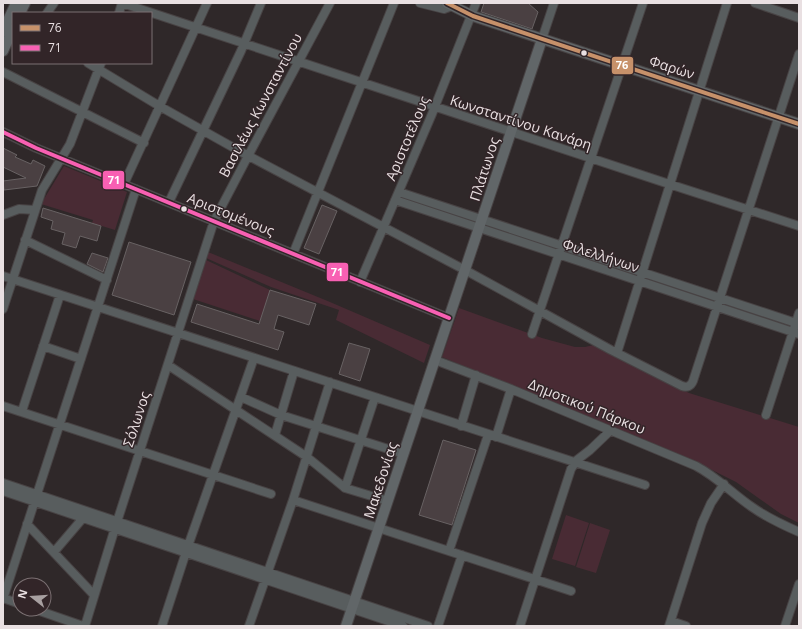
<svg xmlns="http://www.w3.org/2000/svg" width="802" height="629" font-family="'Open Sans',sans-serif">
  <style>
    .green { fill: #492b34 }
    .building { fill: #4a4042; stroke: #686263 }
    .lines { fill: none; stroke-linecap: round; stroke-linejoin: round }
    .minor-casing { stroke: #484344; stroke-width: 10 }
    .major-casing { stroke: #484344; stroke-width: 12 }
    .minor { stroke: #585d5e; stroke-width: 8 }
    .major { stroke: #616668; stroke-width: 10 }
    .bus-1-casing { stroke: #322528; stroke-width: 7 }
    .bus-2-casing { stroke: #322528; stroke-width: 7 }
    .bus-1 { stroke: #c7916a; stroke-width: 4 }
    .bus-2 { stroke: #f860b3; stroke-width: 4 }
    .bus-dot { fill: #e9e0e2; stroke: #322528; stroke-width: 1.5 }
    .labels { text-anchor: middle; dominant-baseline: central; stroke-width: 3; stroke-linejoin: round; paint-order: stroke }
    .street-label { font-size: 14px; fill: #e9e0e2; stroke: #322528 }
    .line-badge { stroke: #322528; stroke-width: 1.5 }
    .badge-label { font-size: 11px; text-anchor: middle; font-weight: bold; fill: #fff }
  </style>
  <rect width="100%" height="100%" fill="#2f2829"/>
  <path class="green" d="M64,166l63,26 -12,38 -23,-7 1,-3 -52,-16z
    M208,252l122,50 100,43 -6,18 -88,-43 3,-10 -68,-23 -65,-29z
    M206,260l64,30 -10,31 -67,-22z
    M459,308l83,30 33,9h10l13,-3 91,49 110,34v96l-18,-9 -45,-32 -34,-17 -260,-108z
    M566,515l23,8 -14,43 -23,-7z
    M590,523l20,7 -14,43 -20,-6z"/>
  <path class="building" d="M484,3h44l10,9 -6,17 -51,-17z
    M3,148l14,7 -2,2 16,7 2,-4 12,6 -8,20 -33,4 -1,-9 23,-3 -23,-11z
    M322,205l15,6 -18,43 -15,-6z
    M43,208l58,18 -4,15 -17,-5 -4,12 -14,-4 3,-11 -14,-4 2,-8 -12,-4z
    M129,242l62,20 -17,53 -62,-20z
    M92,253l16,5 -5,14 -16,-8z
    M270,290l46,14 -7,21 -31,-10 -4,14 10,3 -6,18 -87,-28 6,-18 62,20z
    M349,343l21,6 -10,32 -21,-7z
    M443,440l33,10 -24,75 -33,-10z"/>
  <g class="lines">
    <defs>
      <path id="minor" d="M122,3l547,181 130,42
        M420,3l24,6 8,-3
        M755,3l44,15
        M47,13l7,-10
        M119,13l3,-10
        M542,39l12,-36
        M88,63l73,44 82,46 222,117 146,80 71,36c5,2 9,0 11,-5l106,-327
        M3,72l141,71
        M3,132l33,16 413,170
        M124,184l83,-181
        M399,192l400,132
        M395,200l404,134
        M169,202l72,-151 20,-48
        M3,215l16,-6 16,1
        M25,240l82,40
        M293,254l101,-251
        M3,276l642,209
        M360,282l72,-168 44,-111
        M3,309l39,-119 28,-46 31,-81
        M532,334l111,-331
        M43,346l38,13
        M617,353l110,-350
        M435,360l76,29 185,77c21,11 37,28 56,41 14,10 31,18 47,25
        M168,365l139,92 38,31 43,13
        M241,397l40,18 123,39
        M3,406l268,88
        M22,411l38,-116
        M766,415l33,-102
        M461,426l15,-51
        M275,435l19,-64
        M496,437l15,-48
        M3,483l425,143
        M345,488l30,-91
        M3,491l400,135
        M293,500l278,91
        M27,524l67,71
        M449,551l39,-116
        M54,552l29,-34
        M3,598l17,6
        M3,599l133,-410
        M34,609l49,17
        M671,621l15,5
        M85,626l30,-98 99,-307 34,-65 82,-153
        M162,626l26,-80 66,-188
        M249,626l44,-126 37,-118
        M438,626l24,-71
        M520,626l51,-157 6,-9 13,-10 21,-20
        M669,626l33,-103 9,-20 13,-19
        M785,626l14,-42"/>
      <path id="major" d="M447,3l26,13 326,108
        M20,13l5,-10
        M3,31l13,-28
        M3,51l10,-22
        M346,626l196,-587"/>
    </defs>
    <use href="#minor" class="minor-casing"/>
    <use href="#major" class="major-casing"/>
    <use href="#minor" class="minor"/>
    <use href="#major" class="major"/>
    <defs>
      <path id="bus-1" d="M447,3l26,13 326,108"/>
      <path id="bus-2" d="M3,132l33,16 413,170"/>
    </defs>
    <use href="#bus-1" class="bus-1-casing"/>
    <use href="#bus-2" class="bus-2-casing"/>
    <use href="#bus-1" class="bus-1"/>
    <use href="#bus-2" class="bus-2"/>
  </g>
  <g class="bus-dot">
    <circle cx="584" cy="53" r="3.5"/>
    <circle cx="184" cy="209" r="3.5"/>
  </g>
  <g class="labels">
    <g class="street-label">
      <text transform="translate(672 67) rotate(18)">Φαρών</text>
      <text transform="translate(260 105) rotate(-62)">Βασιλέως Κωνσταντίνου</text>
      <text transform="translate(521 122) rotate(18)">Κωνσταντίνου Κανάρη</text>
      <text transform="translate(407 138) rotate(-67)">Αριστοτέλους</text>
      <text transform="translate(484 169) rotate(-72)">Πλάτωνος</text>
      <text transform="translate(231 214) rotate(22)">Αριστομένους</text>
      <text transform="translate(601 255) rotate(18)">Φιλελλήνων</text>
      <text transform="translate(587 406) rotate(22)">Δημοτικού Πάρκου</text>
      <text transform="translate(136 419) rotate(-72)">Σόλωνος</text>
      <text transform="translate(380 480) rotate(-72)">Μακεδονίας</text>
    </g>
  </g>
  <g class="line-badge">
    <rect x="611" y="56" width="23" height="19" rx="4" fill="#c7916a"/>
    <rect x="102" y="170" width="23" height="20" rx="4" fill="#f860b3"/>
    <rect x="326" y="262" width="23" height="20" rx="4" fill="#f860b3"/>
  </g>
  <g class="badge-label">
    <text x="622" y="69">76</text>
    <text x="114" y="184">71</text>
    <text x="337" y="276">71</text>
  </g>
  <rect width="802" height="629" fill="none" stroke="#e9e0e2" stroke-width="8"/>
  <rect x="12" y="12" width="140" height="52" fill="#322528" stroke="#7b7072"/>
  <rect x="20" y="25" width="20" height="6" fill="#c7916a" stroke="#7b7072"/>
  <text x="48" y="32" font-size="12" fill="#e9e0e2">76</text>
  <rect x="20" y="45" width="20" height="6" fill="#f860b3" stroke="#7b7072"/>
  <text x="48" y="52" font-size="12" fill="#e9e0e2">71</text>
  <g transform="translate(32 597) rotate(287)"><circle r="19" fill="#322528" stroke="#7b7072"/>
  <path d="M0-3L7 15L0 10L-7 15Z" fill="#a8a0a1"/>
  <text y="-6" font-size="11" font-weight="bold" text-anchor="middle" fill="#e9e0e2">N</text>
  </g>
</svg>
